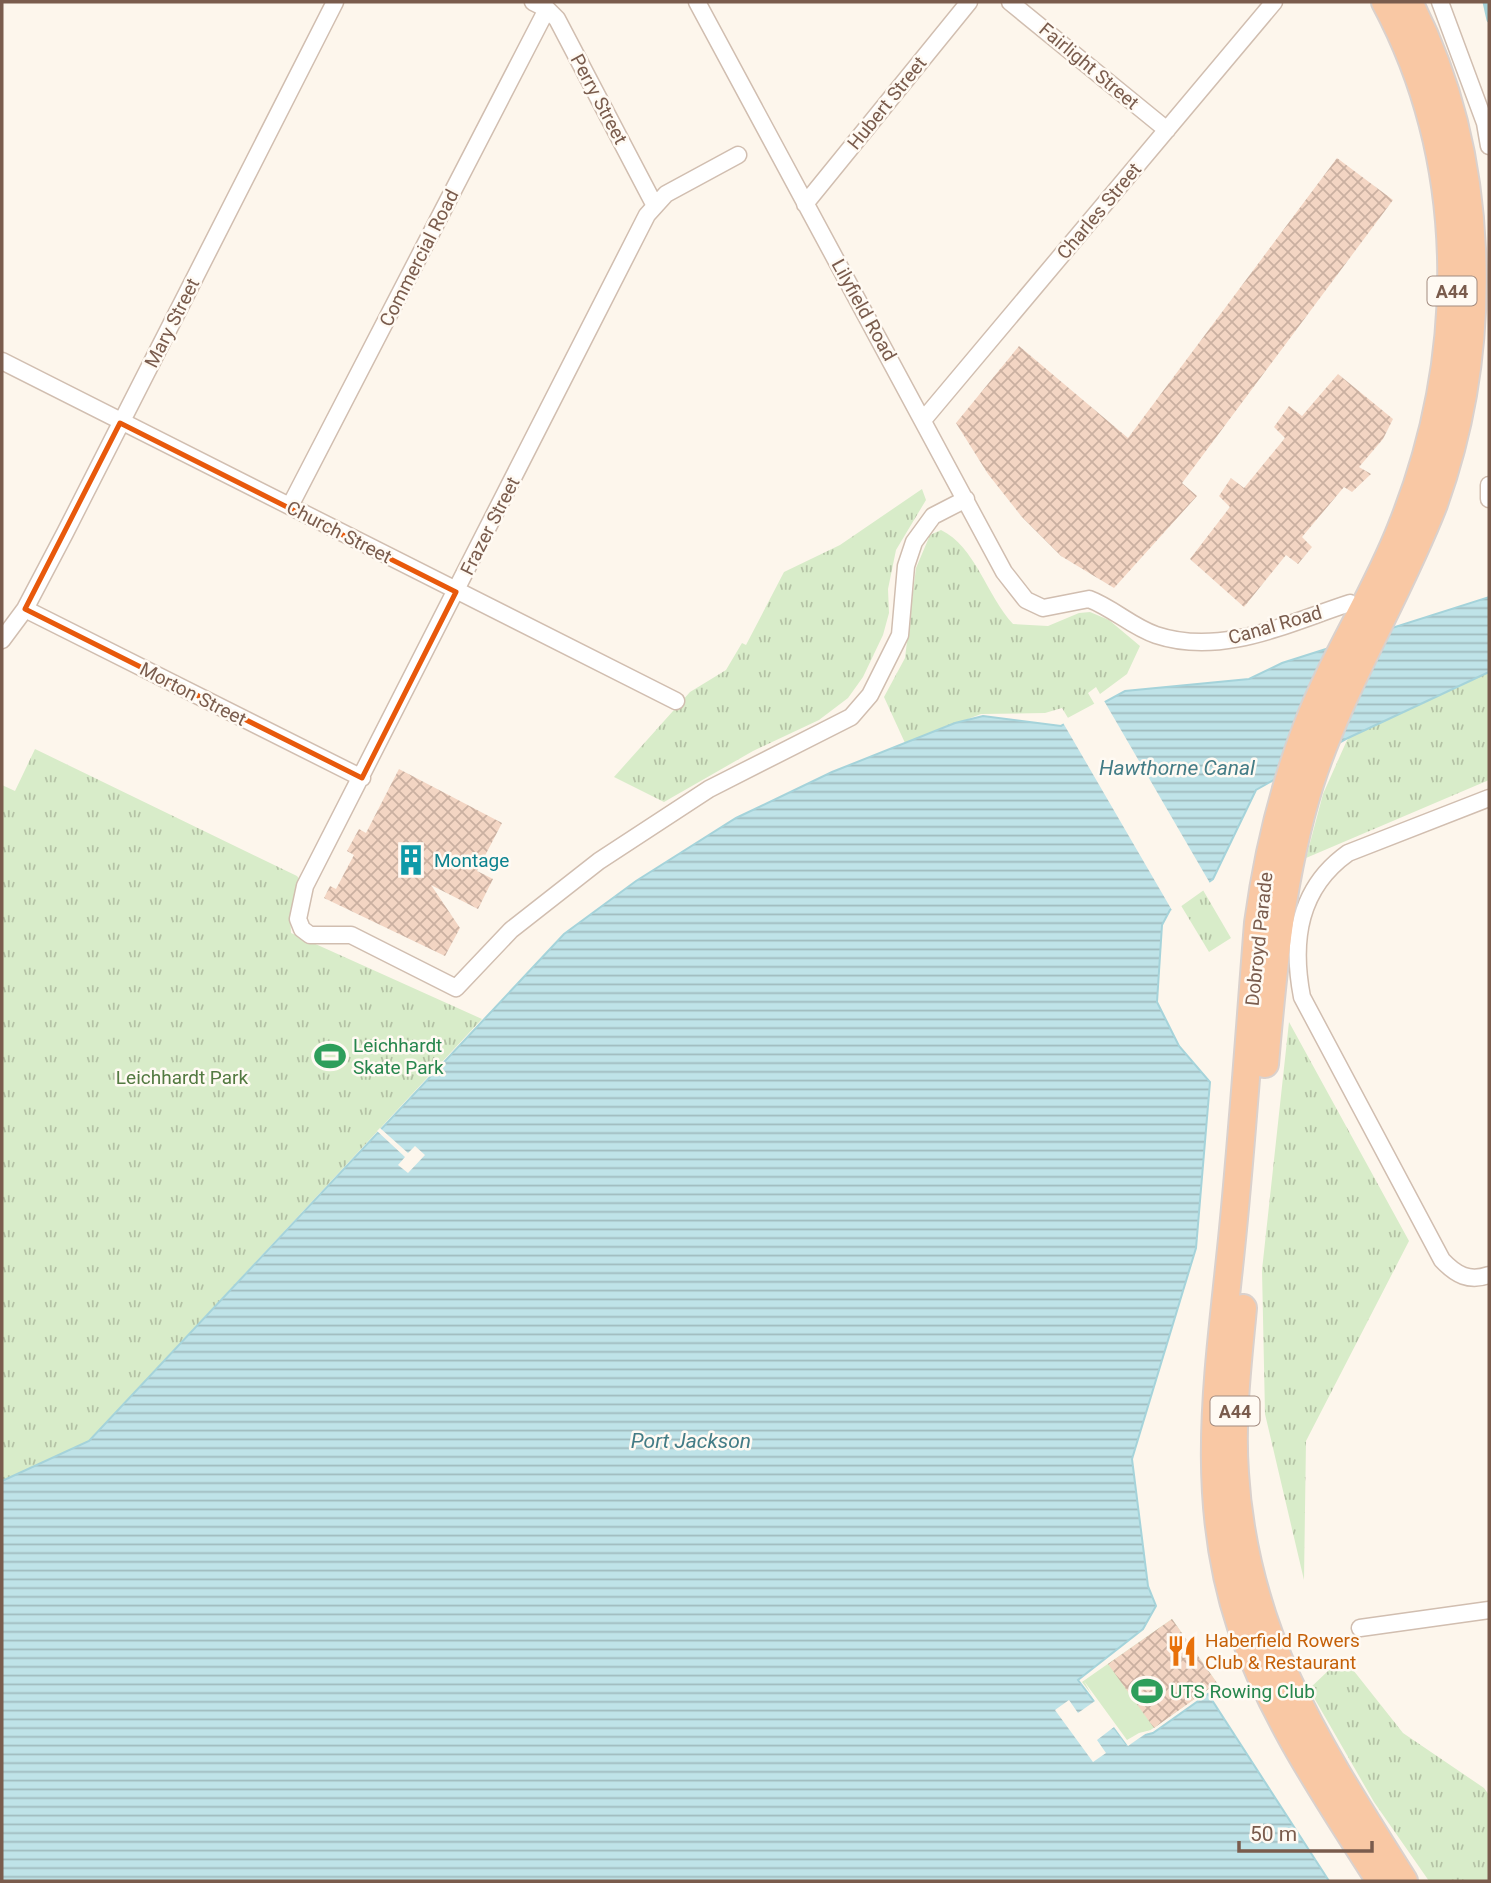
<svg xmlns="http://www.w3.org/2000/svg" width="1491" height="1883" font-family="Roboto,sans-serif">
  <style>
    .grass { fill: #d8ecc9 }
    .park { fill: url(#park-tufts) }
    .water { fill: url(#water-rules); stroke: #a5d3da; stroke-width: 2 }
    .pier { fill: #fdf6ec }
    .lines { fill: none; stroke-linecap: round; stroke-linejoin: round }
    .stream { stroke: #a5d3da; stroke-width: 5 }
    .building { fill: url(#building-cross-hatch) }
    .minor-casing { stroke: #d1beb0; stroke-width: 19 }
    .trunk-casing { stroke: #dad1cd; stroke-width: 30 }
    .minor { stroke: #fff; stroke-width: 16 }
    .trunk { stroke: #f9c8a4; stroke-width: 26 }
    .marked { fill: none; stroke: #e8590c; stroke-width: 5; stroke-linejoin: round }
    .labels { text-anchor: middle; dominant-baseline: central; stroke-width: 5; stroke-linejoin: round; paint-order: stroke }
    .shield { fill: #fffaf3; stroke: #a28b7f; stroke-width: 2 }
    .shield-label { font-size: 18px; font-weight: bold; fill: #7a5c4d }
    .street-label { font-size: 19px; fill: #7a5c4d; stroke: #fffaf3 }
    .culture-label { font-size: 19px; fill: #0d838f; stroke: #fffaf3; text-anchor: start }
    .leisure-label { font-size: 19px; fill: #27864d; stroke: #fffaf3; text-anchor: start }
    .park-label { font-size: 19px; fill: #537a41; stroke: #fffaf3 }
    .food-label { font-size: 19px; fill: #c56008; stroke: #fffaf3; text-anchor: start }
    .water-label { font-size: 21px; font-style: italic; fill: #437c86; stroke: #fffaf3 }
  </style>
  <defs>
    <pattern id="park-tufts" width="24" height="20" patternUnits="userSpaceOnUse" patternTransform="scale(1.75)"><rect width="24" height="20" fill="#d8ecc9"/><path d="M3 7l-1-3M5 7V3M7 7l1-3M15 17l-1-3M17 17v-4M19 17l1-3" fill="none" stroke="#b4c2a5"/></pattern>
    <pattern id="water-rules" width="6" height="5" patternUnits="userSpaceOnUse" patternTransform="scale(1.75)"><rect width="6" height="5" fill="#bfe3e8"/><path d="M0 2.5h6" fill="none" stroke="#a0bbbe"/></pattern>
    <pattern id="building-cross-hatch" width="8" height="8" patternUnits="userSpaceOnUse" patternTransform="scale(1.75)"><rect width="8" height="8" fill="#f3d5c3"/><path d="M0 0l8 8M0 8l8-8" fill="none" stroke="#cab0a1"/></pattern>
  </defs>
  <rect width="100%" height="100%" fill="#fdf6ec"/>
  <path class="grass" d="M1172,1619l45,64 -89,63 -14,-19 -17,13 -19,-27 18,-13 -14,-18z"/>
  <path class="park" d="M922,489l4,11 -30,50 -8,39 1,24 -6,22 -20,42 -15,21 -29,22 -66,31 -89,51 -50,-25 76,-85 36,-22 16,-27 4,2 38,-73 56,-27z
    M941,530c34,16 46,66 72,94l35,2 31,-13 11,-1 19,8 31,26 -13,28 -27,20 -4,-7 -8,6 143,245 -22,14 -147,-244 -17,5 -64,1 -76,29 -21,-46 21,-39 11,-90 14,-33z
    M1489,672v108l-183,78 17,-64 25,-56z
    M35,749l262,127 3,4 -10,31 1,22 191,86 -393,422 -87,40v-696l13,6z
    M1289,1022l120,219 -103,200 -2,139 -39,-166 -3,-144z
    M1346,1661l57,72 81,55 5,7v86h-60l-55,-79 -65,-113 19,-18z"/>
  <path class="water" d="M1489,597v75l-141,66 -92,52 -43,89 -43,31 -8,15 -5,77 22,44 31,36 -14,166 -64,211 16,127 8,20 -13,23 -65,51 49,65 14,-9 12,-3 55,-39 121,187h-1327v-400l87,-40 475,-507 72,-53 100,-63 96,-46 123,-49 28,-7 78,10 64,-35 124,-12 33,-16z"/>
  <path class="pier" d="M1103,699l108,186 -38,27 -111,-191z
    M380,1128l28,25 7,-7 10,9 -17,18 -10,-8 7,-8 -28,-26z
    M1084,1681l43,59 12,-7 12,-3 -23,16 -14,-19 -17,13 9,13 -13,9 -38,-52 14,-10 9,13 17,-12z"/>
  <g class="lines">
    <path class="stream" d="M1485,2l4,18"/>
  </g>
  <path class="building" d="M1337,158l56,42 -211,283 15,13 -83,92 -53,-32 -39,-39 -34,-43 -32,-51 63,-77 109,92z
    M1338,374l55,45 -10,20 -24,28 12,7 -19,18 -8,-5 -42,50 10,10 -14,17 -12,-9 -42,52 -54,-48 40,-52 -11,-11 12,-18 13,10 41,-50 -11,-11 15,-21 13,10z
    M399,769l103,54 -25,48 16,8 -15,30 -47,-24 29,43 -15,28 -121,-58 6,-12 6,3 18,-34 -7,-4 12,-22 7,4z
    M1172,1619l45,64 -63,45 -46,-64z"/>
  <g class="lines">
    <defs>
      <path id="minor" d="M533,2l14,7 10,10 97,185
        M697,2l307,570 22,28 17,8 46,-9c24,9 43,28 67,36 66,22 132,-12 194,-32
        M1010,2l157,128
        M1440,2l45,121 4,23
        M738,155l-72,39 -19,21 -342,671 -7,33 4,10 8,6h41l105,53 55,-58 88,-69 110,-72 142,-72 19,-22 30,-60 6,-69 8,-24 19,-26 33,-17
        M805,204l164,-202
        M2,361l674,340
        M924,419l350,-417
        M1489,485v14
        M290,506l257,-497
        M25,609l337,169
        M2,640l23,-31 40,-76 270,-531
        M1489,798l-141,55c-49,35 -57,87 -46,144l140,263c14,15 27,22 47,15
        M1360,1628l129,-18"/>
      <path id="trunk" d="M1265,1064c8,-94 17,-190 45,-280 31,-97 87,-185 124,-280 57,-158 53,-350 -25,-502
        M1243,1308c-5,54 -12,110 -8,165 10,163 85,275 169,408
        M1380,1881c-52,-82 -107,-162 -139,-254 -45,-134 -21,-263 -8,-398 10,-102 17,-204 25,-306 9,-67 24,-131 48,-194 26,-70 68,-132 95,-201 68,-169 71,-363 -16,-526"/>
    </defs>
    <use href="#minor" class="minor-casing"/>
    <use href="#trunk" class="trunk-casing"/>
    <use href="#minor" class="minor"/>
    <use href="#trunk" class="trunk"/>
  </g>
  <path class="marked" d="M120,423l336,169 -94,186 -337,-169z"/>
  <defs>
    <symbol id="building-bare" viewBox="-9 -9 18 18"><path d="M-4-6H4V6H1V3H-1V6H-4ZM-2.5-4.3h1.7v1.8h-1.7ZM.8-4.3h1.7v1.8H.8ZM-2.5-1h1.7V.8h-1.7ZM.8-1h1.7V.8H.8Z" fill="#0f9aa8" stroke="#fffaf3" stroke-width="2.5" paint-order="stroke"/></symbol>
    <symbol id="stadium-bare" viewBox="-9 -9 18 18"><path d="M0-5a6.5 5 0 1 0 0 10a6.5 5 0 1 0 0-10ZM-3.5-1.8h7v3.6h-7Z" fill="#2e9e5b" stroke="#fffaf3" stroke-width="2.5" paint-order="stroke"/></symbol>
    <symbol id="restaurant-bare" viewBox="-9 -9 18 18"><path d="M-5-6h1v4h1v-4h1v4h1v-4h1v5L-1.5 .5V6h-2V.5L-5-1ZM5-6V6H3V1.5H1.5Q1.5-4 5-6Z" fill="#e8710a" stroke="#fffaf3" stroke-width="2.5" paint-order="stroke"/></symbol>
  </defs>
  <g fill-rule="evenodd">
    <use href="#building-bare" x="389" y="838" width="44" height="44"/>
    <use href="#stadium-bare" x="308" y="1034" width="44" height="44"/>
    <use href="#restaurant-bare" x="1160" y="1629" width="44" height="44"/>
    <use href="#stadium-bare" x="1125" y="1669" width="44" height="44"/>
  </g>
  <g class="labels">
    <g class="shield">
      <rect x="1427.5" y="276.5" width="49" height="29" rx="5"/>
      <rect x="1210.5" y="1396.5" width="49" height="29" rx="5"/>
    </g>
    <g class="shield-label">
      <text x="1452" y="291">A44</text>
      <text x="1235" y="1411">A44</text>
    </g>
    <g class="street-label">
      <text transform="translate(1089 66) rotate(40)">Fairlight Street</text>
      <text transform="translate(599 99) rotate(62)">Perry Street</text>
      <text transform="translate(887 103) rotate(-51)">Hubert Street</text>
      <text transform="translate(1099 211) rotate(-50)">Charles Street</text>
      <text transform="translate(419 258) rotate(-63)">Commercial Road</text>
      <text transform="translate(864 310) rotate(61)">Lilyfield Road</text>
      <text transform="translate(172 323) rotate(-63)">Mary Street</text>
      <text transform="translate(490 526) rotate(-63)">Frazer Street</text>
      <text transform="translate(339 532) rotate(27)">Church Street</text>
      <text transform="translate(1275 625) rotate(-16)">Canal Road</text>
      <text transform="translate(193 694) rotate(27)">Morton Street</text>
      <text transform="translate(1259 939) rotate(-84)">Dobroyd Parade</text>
    </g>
    <g class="culture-label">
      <text x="434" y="860">Montage</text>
    </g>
    <g class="leisure-label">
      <text x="353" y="1045">Leichhardt<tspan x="353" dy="22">Skate Park</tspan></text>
      <text x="1170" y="1691">UTS Rowing Club</text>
    </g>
    <g class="park-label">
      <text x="182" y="1077">Leichhardt Park</text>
    </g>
    <g class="food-label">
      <text x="1205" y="1640">Haberfield Rowers<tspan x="1205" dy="22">Club &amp; Restaurant</tspan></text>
    </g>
    <g class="water-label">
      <text x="1177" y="768">Hawthorne Canal</text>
      <text x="691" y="1441">Port Jackson</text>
    </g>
  </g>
  <rect width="1491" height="1883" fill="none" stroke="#7a5c4d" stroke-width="7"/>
  <path d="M1239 1841v10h133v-10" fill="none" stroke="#7a5c4d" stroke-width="3.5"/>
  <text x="1250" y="1841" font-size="21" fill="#7a5c4d" stroke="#fffaf3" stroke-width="5" paint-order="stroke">50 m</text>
</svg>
